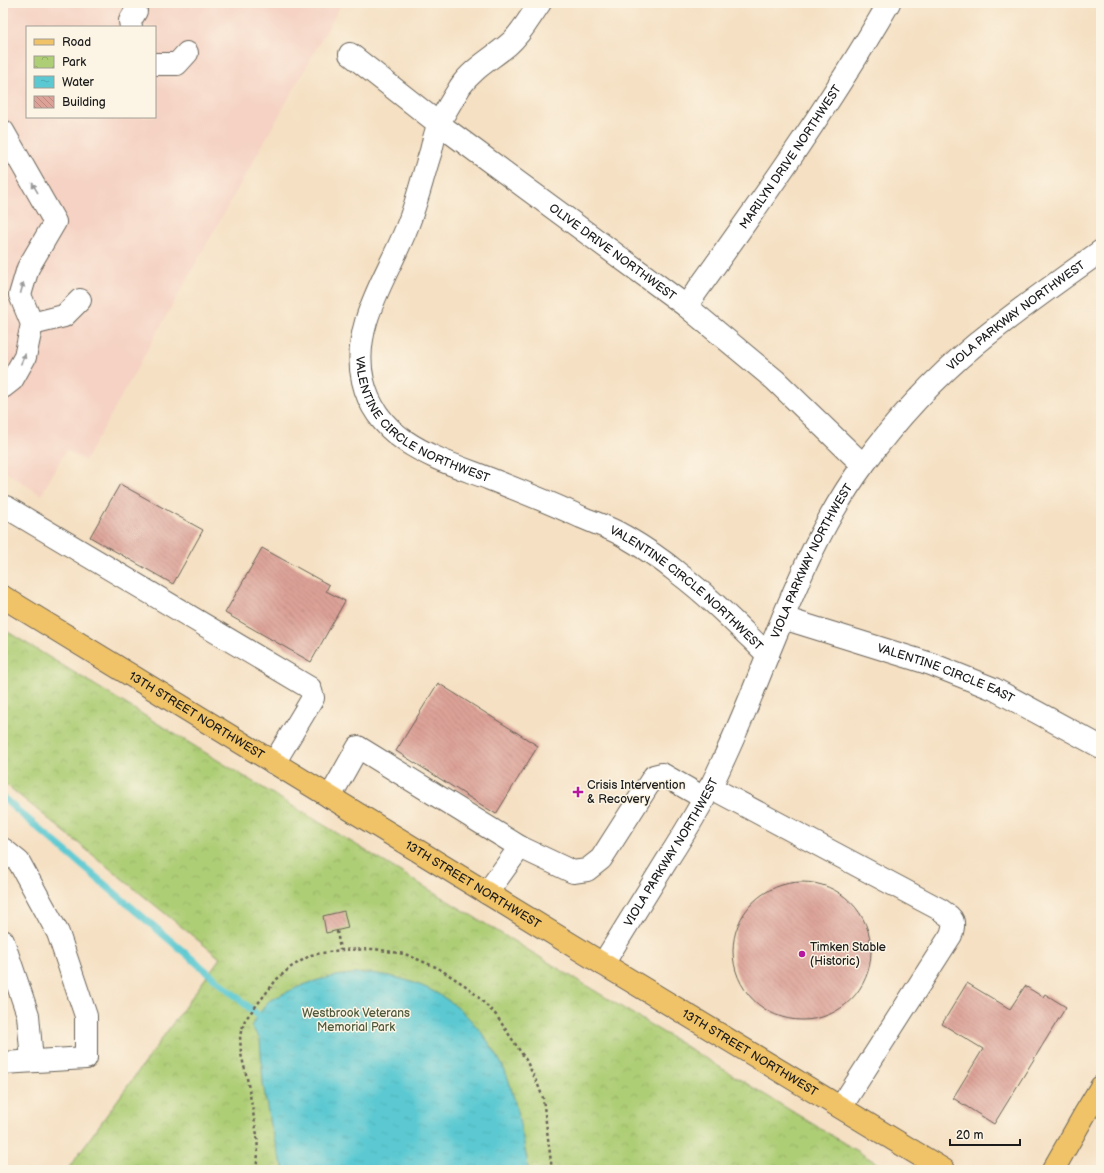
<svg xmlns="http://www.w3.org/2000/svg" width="1104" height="1173" font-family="'Balsamiq Sans',sans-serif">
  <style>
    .built { fill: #f5d2c3; fill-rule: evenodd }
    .park { fill: url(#park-crowns); stroke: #657549 }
    .water { fill: url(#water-ripples); stroke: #3c7277 }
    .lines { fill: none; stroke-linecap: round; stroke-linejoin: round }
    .stream { stroke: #5cc9d2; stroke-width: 7 }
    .building { fill: url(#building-back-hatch) }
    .minor-casing { stroke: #686156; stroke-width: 24 }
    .major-casing { stroke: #686156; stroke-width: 24 }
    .path { stroke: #686156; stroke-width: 2.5; stroke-dasharray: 3 3; stroke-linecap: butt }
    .minor { stroke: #fff; stroke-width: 22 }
    .major { stroke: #f0c369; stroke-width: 22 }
    .oneway { fill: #999 }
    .poi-dot { fill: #b5179e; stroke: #fcf5e5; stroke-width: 1.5 }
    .labels { text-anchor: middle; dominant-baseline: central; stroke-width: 3; stroke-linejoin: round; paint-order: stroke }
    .street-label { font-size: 12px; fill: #1c1c1c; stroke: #fcf5e5 }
    .poi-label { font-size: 12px; fill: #1c1c1c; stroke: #fcf5e5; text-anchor: start }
    .park-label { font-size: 12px; fill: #4f5a3c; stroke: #fcf5e5 }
  </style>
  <defs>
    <pattern id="park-crowns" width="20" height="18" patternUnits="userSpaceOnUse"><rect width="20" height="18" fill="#aece76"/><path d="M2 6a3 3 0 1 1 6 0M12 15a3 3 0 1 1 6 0" fill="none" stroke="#95b066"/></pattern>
    <pattern id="water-ripples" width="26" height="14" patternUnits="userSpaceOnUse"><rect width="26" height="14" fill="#5cc9d2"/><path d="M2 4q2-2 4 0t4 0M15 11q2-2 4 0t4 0" fill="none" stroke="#4facb4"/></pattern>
    <pattern id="building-back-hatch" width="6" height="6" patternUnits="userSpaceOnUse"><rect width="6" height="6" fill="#dca197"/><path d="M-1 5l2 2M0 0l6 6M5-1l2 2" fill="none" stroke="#bc8a82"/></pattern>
  </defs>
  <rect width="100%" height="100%" fill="#fcf5e5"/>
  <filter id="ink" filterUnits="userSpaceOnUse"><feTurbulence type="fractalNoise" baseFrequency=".025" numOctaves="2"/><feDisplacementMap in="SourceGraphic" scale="8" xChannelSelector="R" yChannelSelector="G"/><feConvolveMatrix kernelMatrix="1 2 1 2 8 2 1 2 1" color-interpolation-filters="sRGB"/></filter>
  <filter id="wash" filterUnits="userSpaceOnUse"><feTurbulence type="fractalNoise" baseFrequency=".012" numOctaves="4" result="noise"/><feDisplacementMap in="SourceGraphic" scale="16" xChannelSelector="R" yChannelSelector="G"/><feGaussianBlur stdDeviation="0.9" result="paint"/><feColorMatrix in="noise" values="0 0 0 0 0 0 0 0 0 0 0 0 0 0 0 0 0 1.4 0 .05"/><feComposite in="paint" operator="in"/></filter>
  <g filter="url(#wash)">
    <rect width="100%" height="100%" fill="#f5e0c3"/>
    <path class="built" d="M3,3h339l-257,458 -19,-11 -25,45 -38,-25zM27,27h128v90h-128z"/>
    <path class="park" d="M3,629l885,541h-821l153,-212 -217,-176z"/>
    <path class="water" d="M370,973c52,6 89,26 119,70 8,12 15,24 20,38 9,29 14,59 20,89h-244l-5,-11 -10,-34 -7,-42 -3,-44 -9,-13c6,-7 10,-16 16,-23 3,-4 11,-6 16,-9 31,-15 53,-20 87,-21z"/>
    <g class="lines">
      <path class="stream" d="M3,798l256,218"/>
    </g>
    <g id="blocks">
      <path class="building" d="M120,484l83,46 -30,54 -83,-47z
        M262,548l67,37 -3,6 19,10 -34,61 -86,-49z
        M438,683l100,63 -42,68 -100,-63z
        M733 951a69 69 0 1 1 138 0a69 69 0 1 1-138 0Z
        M344,911l4,17 -22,5 -3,-17z
        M967,983l43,26 15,-23 18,11 2,-3 21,13 -72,117 -41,-26 30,-49 -41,-25z"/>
    </g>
  </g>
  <g filter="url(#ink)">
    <use href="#blocks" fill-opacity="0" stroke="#686156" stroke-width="1"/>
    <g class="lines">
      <defs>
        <g id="minor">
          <path id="s1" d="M540,3c-10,14 -18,30 -31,41 -16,14 -37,25 -49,43 -7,12 -15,24 -21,37 -4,8 -6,18 -8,27 -8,24 -14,52 -24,76 -19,49 -57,99 -44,154 14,62 76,78 127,98 31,12 61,24 91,38 14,6 30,11 43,19 19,11 37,23 54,37 32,24 61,54 90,82"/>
          <path d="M131,27l-1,-6 6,-10"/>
          <path id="s2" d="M350,54l89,70 247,182 89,74 88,85"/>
          <path d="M155,64h22l10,-11"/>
          <path d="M3,131l52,91 -27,46 -8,27 12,29 -7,33 -13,23 -9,7"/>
          <path id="s3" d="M686,306c71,-99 142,-198 203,-303"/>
          <path d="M32,324l32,-8 16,-16"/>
          <path d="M3,507h3l304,181 3,10 -39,65"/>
          <path id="s4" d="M783,618l148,46 63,25 107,58"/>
          <path d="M710,787l231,123c12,9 15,10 10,25l-110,172"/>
          <path d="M330,797l28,-50 162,100 -33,46"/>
          <path d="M520,847l53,25 14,-2 14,-11 53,-83 8,-2 42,24"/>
          <path d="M3,849l16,13 39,71 28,83v42l-83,5"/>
          <path d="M3,941l25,74 4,46"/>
          <path id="s5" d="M603,964c21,-34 42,-68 63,-102 20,-31 40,-63 55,-97 17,-36 32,-73 47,-111 27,-66 53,-132 96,-190 32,-44 70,-85 112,-120 40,-33 83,-63 125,-93"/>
        </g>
        <g id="major">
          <path id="s6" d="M3,597l600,367 341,206"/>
          <path d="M1053,1170l33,-58 15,-25"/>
        </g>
      </defs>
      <use href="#minor" class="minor-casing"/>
      <use href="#major" class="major-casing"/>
      <path class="path" d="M337,931l3,19
        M256,1170l2,-16 -1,-19 -10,-57 -6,-24 -1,-19 5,-15 32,-41 14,-12 20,-12 29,-5 34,-1 31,5 33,14 31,20 27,27 30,45 12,25 5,13 9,72"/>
      <use href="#minor" class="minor"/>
      <use href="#major" class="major"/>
    </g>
    <defs><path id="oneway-solid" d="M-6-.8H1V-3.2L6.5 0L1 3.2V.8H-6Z"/></defs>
    <g class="oneway">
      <use href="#oneway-solid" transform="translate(35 188) rotate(-120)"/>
      <use href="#oneway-solid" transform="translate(22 288) rotate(-75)"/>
      <use href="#oneway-solid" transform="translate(23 359) rotate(-66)"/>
    </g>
  </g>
  <g class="poi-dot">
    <path d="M576 786h4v4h4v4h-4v4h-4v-4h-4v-4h4z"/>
    <circle cx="802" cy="954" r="4"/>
  </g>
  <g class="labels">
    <g class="street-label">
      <text stroke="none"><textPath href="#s3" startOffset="182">MARILYN DRIVE NORTHWEST</textPath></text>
      <text stroke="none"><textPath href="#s2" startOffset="329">OLIVE DRIVE NORTHWEST</textPath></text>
      <text stroke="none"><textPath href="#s5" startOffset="779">VIOLA PARKWAY NORTHWEST</textPath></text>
      <text stroke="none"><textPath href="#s1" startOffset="502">VALENTINE CIRCLE NORTHWEST</textPath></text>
      <text stroke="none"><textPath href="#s5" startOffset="455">VIOLA PARKWAY NORTHWEST</textPath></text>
      <text stroke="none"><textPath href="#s1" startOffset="826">VALENTINE CIRCLE NORTHWEST</textPath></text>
      <text stroke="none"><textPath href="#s4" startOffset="172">VALENTINE CIRCLE EAST</textPath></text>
      <text stroke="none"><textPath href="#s6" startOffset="227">13TH STREET NORTHWEST</textPath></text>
      <text stroke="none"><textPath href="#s5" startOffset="131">VIOLA PARKWAY NORTHWEST</textPath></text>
      <text stroke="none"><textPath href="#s6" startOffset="551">13TH STREET NORTHWEST</textPath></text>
      <text stroke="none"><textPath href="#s6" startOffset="875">13TH STREET NORTHWEST</textPath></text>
    </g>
    <g class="poi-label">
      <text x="587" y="785">Crisis Intervention<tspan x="587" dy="14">&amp; Recovery</tspan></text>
      <text x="810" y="947">Timken Stable<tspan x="810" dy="14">(Historic)</tspan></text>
    </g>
    <g class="park-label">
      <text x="356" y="1013">Westbrook Veterans<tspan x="356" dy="14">Memorial Park</tspan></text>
    </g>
  </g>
  <rect width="1104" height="1173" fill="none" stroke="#fcf5e5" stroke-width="16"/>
  <rect x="26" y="26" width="130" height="92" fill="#fcf5e5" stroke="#a29e95"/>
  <rect x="34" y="39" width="20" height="6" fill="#f0c369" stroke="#a29e95"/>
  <text x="62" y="46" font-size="12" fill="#1c1c1c">Road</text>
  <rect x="34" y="56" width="20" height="12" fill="url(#park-crowns)" stroke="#a29e95"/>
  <text x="62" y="66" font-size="12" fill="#1c1c1c">Park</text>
  <rect x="34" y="76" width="20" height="12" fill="url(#water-ripples)" stroke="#a29e95"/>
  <text x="62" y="86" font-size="12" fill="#1c1c1c">Water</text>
  <rect x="34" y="96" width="20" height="12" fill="url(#building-back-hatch)" stroke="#a29e95"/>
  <text x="62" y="106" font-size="12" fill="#1c1c1c">Building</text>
  <path d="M950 1139v6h70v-6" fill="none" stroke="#1c1c1c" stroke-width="2"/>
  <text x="956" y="1139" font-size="12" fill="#1c1c1c" stroke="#fcf5e5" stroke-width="3" paint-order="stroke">20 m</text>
</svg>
